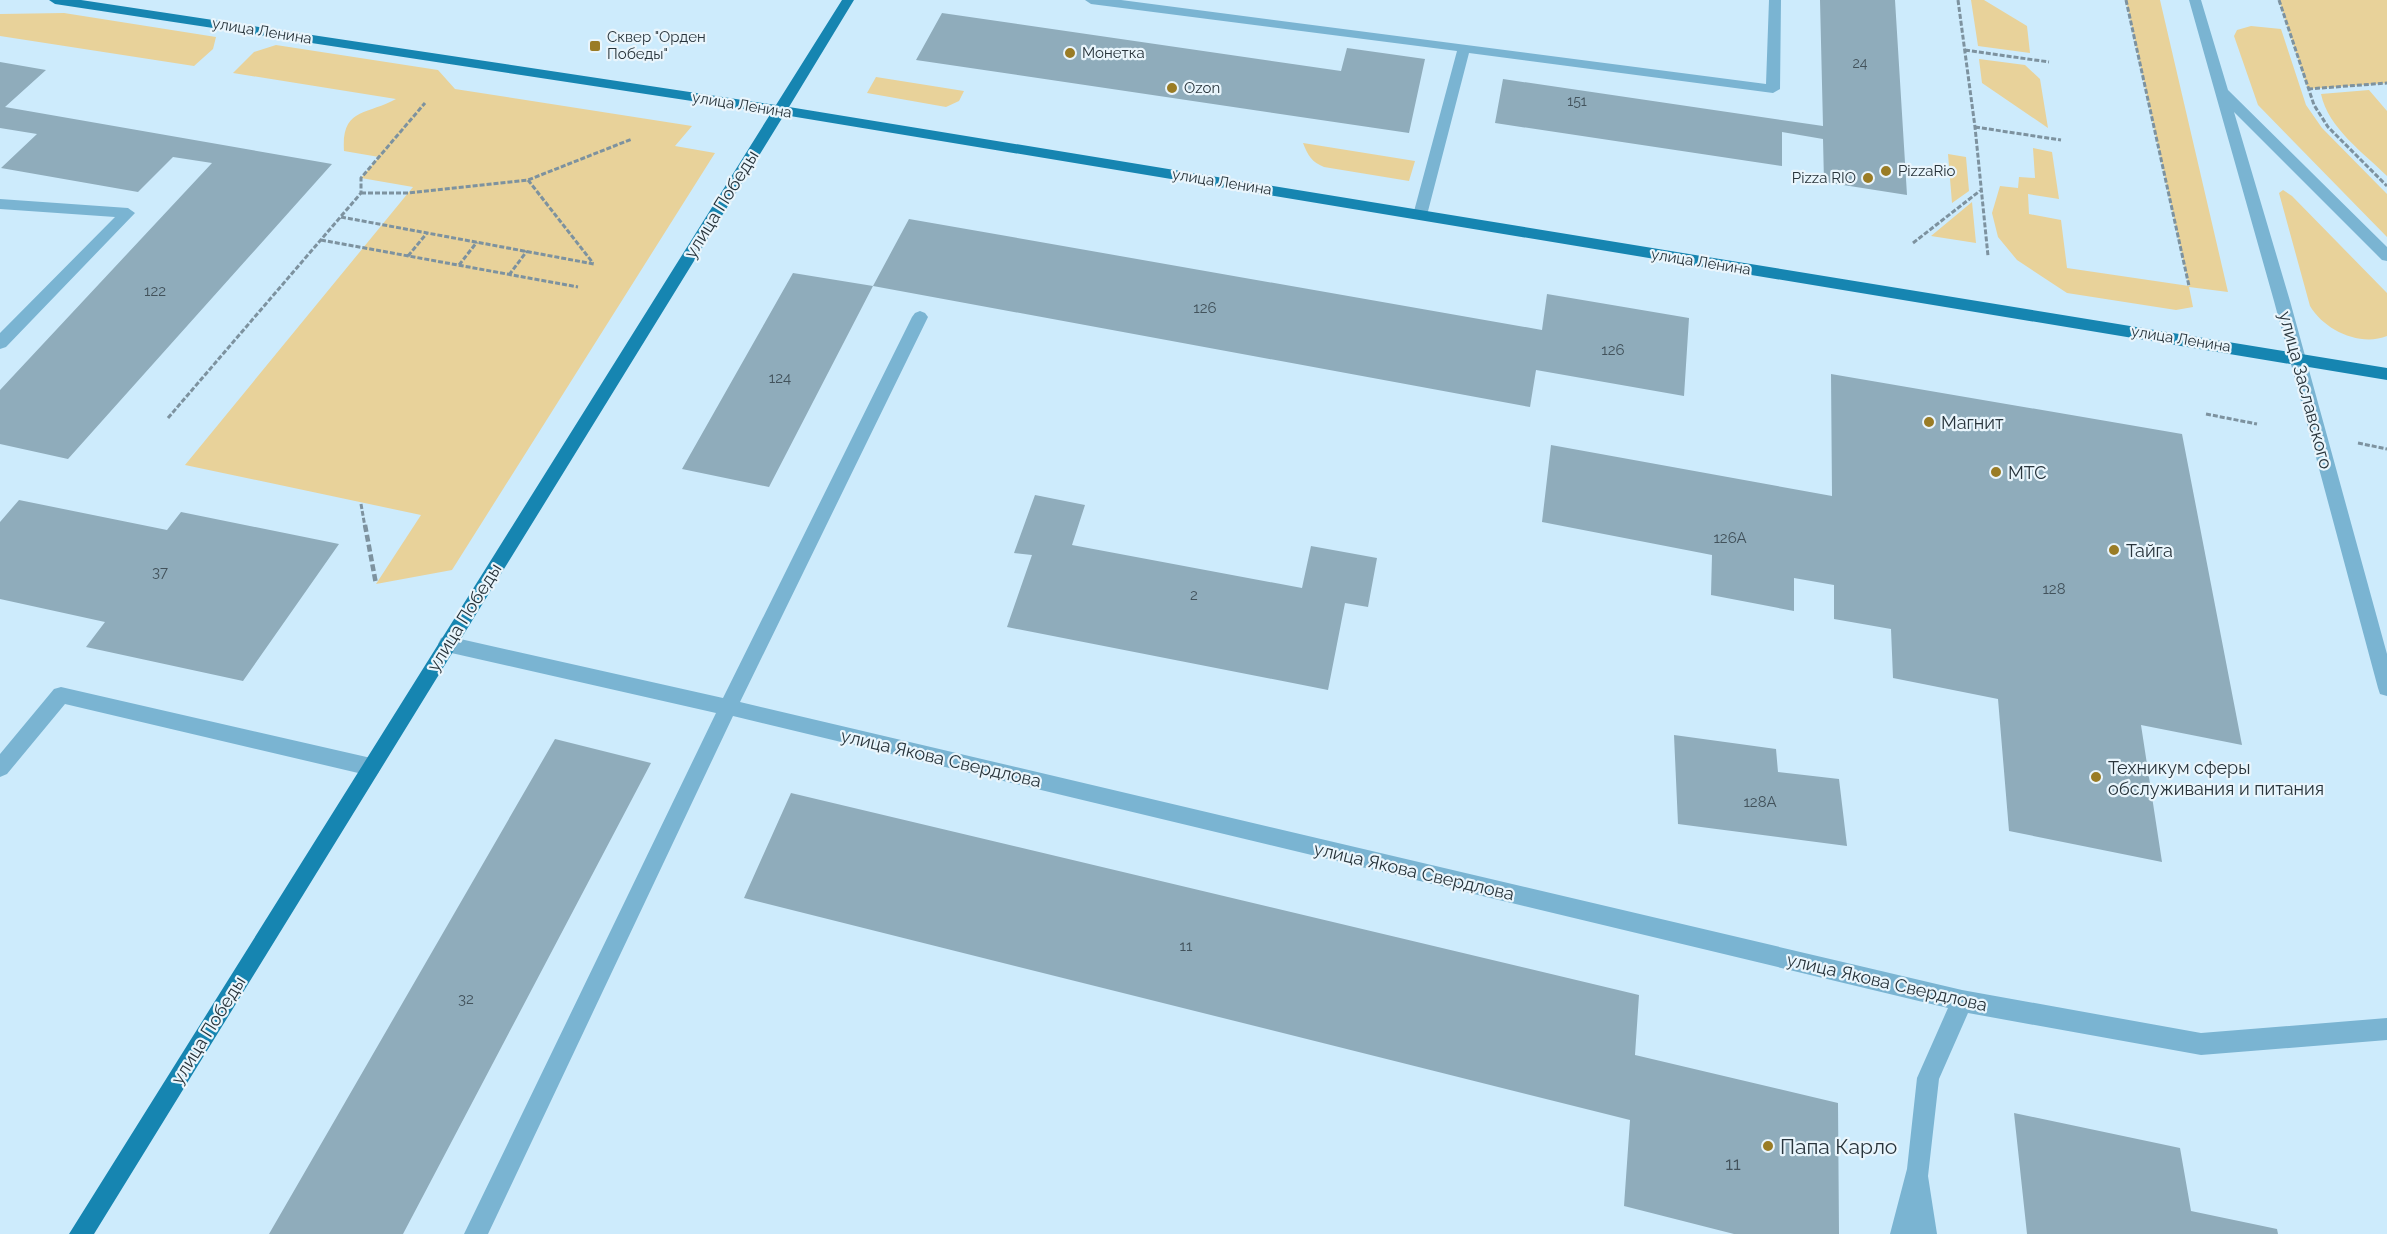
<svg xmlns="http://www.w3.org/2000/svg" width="2387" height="1234" font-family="Raleway,sans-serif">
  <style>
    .green { fill: #e8d29a }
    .building { fill: #8facbb }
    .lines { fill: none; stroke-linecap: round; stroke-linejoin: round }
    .path-far1 { stroke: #7d929f; stroke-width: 3; stroke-dasharray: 5 2; stroke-linecap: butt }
    .path { stroke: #7d929f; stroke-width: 4.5; stroke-dasharray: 7 3; stroke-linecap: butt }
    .minor { fill: #7ab4d2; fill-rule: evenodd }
    .major { fill: #1685b1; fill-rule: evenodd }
    .poi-dot { fill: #9a7c25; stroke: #e9f5fc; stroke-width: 2 }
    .labels { text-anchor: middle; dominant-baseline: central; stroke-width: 4.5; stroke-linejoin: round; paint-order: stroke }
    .far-number-label { font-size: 14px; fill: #42525b }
    .far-street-label { font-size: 15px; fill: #28343b; stroke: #e9f5fc }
    .far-poi-label { font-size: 15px; fill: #28343b; stroke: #e9f5fc; text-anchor: start }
    .number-label { font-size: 15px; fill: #42525b }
    .street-label { font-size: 18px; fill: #28343b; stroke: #e9f5fc }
    .poi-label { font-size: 18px; fill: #28343b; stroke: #e9f5fc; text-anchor: start }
    .near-number-label { font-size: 18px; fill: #42525b }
    .near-poi-label { font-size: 21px; fill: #28343b; stroke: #e9f5fc; text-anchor: start }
  </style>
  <rect width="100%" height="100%" fill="#cdebfc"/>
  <path class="green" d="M1971,0h13l43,26 3,27 -52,-7z
    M2126,0h34l68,292 -39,-5 4,20 -17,3 -109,-17 -50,-33 -19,-23 -6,-24 8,-27 18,2 1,-11 16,1 -2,-30 19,4 7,47 -31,-5 1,20 32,6 6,48 122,18z
    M2279,0h108v83l-79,6z
    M64,13l152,24 -3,12 -19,17 -194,-30v-22z
    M2251,26l30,3 25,76 16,23 65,66v43l-129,-132 -24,-69 3,-6z
    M276,45l162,25 17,19 237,37 -17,20 40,7 -263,417 -76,14 45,-69 -236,-50 228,-278 -52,-9 18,-21 -35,-6c-3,-44 24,-36 52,-52l-163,-26 21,-21z
    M1979,59l46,6 15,14 8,49 -66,-45z
    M876,77l88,14 -5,10 -13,6 -79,-14z
    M2369,90l18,21v65c-23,-23 -59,-48 -66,-82z
    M1303,143l112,18 -6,20 -85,-14c-12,-5 -16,-11 -21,-24z
    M1948,154l18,3 3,34 -17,12z
    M2283,190l9,6 95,97v43c-27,11 -63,-6 -77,-30l-31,-113z
    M1972,202l4,41 -45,-7z"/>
  <path class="building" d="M1820,0h75l12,195 -83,-13 -1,-43 -41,-7v34l-287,-43 8,-44 320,47z
    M942,13l399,58 6,-23 78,11 -16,74 -493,-73z
    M0,62l46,8 -41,37 327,57 -264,295 -68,-15v-54l212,-227 -39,-6 -35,35 -137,-24 36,-34 -37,-6z
    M909,219l633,111 5,-36 142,24 -5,78 -148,-26 -6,37 -657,-121z
    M793,273l80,13 -104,201 -87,-18z
    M1831,374l351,60 60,311 -101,-20 21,137 -153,-31 -11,-132 -105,-21 -2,-49 -57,-10v-34l-40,-7v33l-83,-16 1,-40 -170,-33 9,-77 281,51z
    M1035,495l50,10 -13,40 230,43 9,-42 66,12 -9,49 -23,-4 -17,87 -321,-63 25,-72 -18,-2z
    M19,500l148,30 14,-18 158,32 -96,137 -157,-34 19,-25 -105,-23v-77z
    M1674,735l102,14 2,23 61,7 8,67 -169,-22z
    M555,739l96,24 -248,471h-134z
    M791,793l848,202 -4,60 203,48 1,131h-105l-110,-28 6,-86 -886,-222z
    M2014,1113l166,35 11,63 86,18 1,5h-251z"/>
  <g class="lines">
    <path class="path-far1" d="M1958,0l17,127 13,129
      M2126,0l63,286
      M2279,0l35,105 14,22 59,59
      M1965,50l84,12
      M2308,89l79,-6
      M1975,127l86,13
      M528,180l65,83
      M361,193h47l120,-13 104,-41
      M341,217l253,47
      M321,240l257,47
      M1913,243l68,-53
      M408,256l19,-23
      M459,265l18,-23
      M509,275l18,-24
      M2206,414l51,10
      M168,418l193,-225v-15l64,-75
      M2358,443l29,6
      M361,504l4,23"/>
    <path class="path" d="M365,525l11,59"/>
    <path class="minor" d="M1085,0h36l645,84 3,-84h12l-1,89 -7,4 -304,-40 -42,162 -7,5 -7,-5 44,-164 -366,-47z
      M2189,0h12l27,90 159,157v14l-5,-1 -148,-148 56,189 97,353v42l-7,-2 -2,-6 -104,-387z
      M0,199l128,9 7,5 -129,134 -6,2v-16l115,-116 -115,-8z
      M920,311l5,2 3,4 -188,385 1222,288 239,43 186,-15v22l-186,15 -233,-42 -29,66 -11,97 9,58h-47l17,-65 10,-91 31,-70 -1215,-292 -245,518h-24l252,-521 -269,-61 -6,-2 -3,-6 3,-6 6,-2 276,62 189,-381 3,-4z
      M61,687l310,71 7,3 3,6 -3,6 -7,3 -306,-72 -58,70 -7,3v-23l54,-65z"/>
    <path class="major" d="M49,0h32l695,105 66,-105h12l-65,107 1598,261v12l-1603,-265 -690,1119h-25l702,-1121 -716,-109z"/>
  </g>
  <g class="poi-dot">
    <rect x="589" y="40" width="12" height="12" rx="3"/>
    <circle cx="1070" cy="53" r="6"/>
    <circle cx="1172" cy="88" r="6"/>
    <circle cx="1886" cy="171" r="6"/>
    <circle cx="1868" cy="178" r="6"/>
    <circle cx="1929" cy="422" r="6"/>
    <circle cx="1996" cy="472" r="6"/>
    <circle cx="2114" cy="550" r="6"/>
    <circle cx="2096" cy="777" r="6"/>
    <circle cx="1768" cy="1146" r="6"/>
  </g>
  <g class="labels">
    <g class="far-number-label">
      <text x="1860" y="63">24</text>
      <text x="1577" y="101">151</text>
    </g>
    <g class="far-street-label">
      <text transform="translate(262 31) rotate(9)">улица Ленина</text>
      <text transform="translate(742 105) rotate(9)">улица Ленина</text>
      <text transform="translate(1222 182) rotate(9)">улица Ленина</text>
      <text transform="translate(1701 262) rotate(9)">улица Ленина</text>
      <text transform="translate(2181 339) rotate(9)">улица Ленина</text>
    </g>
    <g class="far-poi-label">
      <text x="607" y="37">Сквер "Орден<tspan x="607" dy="17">Победы"</tspan></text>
      <text x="1082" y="53">Монетка</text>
      <text x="1184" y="88">Ozon</text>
      <text x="1898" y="171">PizzaRio</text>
      <text x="1856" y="178" text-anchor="end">Pizza RIO</text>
    </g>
    <g class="number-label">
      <text x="155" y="291">122</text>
      <text x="1205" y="308">126</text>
      <text x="1613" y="350">126</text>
      <text x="780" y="378">124</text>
      <text x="1730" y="538">126А</text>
      <text x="160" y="572">37</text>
      <text x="2054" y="589">128</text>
      <text x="1194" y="595">2</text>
      <text x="1760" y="802">128А</text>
      <text x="1186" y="946">11</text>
      <text x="466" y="999">32</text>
    </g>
    <g class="street-label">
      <text transform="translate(721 204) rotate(-58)">улица Победы</text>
      <text transform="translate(2306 390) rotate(75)">улица Заславского</text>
      <text transform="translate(464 617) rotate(-58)">улица Победы</text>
      <text transform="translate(941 758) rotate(13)">улица Якова Свердлова</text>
      <text transform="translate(1414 871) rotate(13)">улица Якова Свердлова</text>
      <text transform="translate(1887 982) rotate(13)">улица Якова Свердлова</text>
      <text transform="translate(208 1030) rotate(-58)">улица Победы</text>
    </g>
    <g class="poi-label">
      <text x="1941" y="422">Магнит</text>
      <text x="2008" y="472">МТС</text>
      <text x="2126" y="550">Тайга</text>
      <text x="2108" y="767">Техникум сферы<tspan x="2108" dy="21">обслуживания и питания</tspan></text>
    </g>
    <g class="near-number-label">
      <text x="1733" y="1163">11</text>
    </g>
    <g class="near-poi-label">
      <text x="1780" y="1146">Папа Карло</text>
    </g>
  </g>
</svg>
